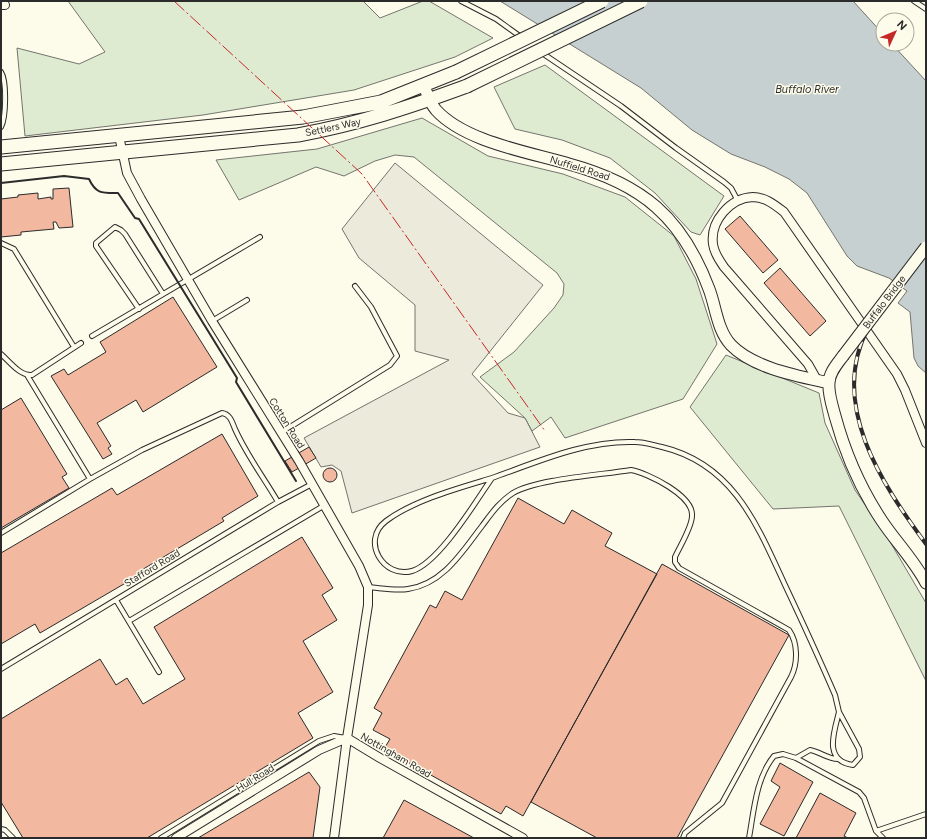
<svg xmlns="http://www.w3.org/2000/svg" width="927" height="839" font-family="Figtree,sans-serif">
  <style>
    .green { fill: #deebd1; stroke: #74746e }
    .parking { fill: #eceadb; stroke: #74746e }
    .water { fill: #c7d0d0; stroke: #74746e }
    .building { fill: #f2b8a0; stroke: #2b2b2b }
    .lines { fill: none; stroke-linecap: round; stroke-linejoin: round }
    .lane-casing { stroke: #2b2b2b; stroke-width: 6 }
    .street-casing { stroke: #2b2b2b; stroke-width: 10 }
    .secondary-casing { stroke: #2b2b2b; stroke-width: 13 }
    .primary-casing { stroke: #2b2b2b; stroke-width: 15 }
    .lane { stroke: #fdfbea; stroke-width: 4 }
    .street { stroke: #fdfbea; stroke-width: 8 }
    .secondary { stroke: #fdfbea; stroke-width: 11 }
    .primary { stroke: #fdfbea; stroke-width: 13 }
    .rail-casing { stroke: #2b2b2b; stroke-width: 4 }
    .rail { stroke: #fdfbea; stroke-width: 2.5; stroke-dasharray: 8; stroke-linecap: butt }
    .secondary-bridge-casing { stroke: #2b2b2b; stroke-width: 13; stroke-linecap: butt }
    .primary-bridge-casing { stroke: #2b2b2b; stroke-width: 15; stroke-linecap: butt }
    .secondary-bridge { stroke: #fdfbea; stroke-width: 11 }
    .primary-bridge { stroke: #fdfbea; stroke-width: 13 }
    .wall { stroke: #2b2b2b; stroke-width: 2 }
    .power { stroke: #c62828; stroke-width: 1; stroke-dasharray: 14 3 2 3; stroke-linecap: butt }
    .labels { text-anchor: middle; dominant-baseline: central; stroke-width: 3; stroke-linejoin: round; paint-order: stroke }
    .street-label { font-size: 10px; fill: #2b2b2b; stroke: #fdfbea }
    .water-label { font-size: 11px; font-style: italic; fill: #2b2b2b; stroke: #fdfbea }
  </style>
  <rect width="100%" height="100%" fill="#fdfbea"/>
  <path class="green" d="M68,1h295l17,17 43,-17h6l64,37 -38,19 -101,33 -151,25 -178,21 -8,-88 62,16 26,-12z
    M545,65l179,131 -24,39 -9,-3 -36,-39 -45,-35 -48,-18 -47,-11 -21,-42z
    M422,118l66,38 75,18 62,23 49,39 22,43 21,65 -34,55 -118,39 -14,-21 -19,14 -7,-13 -45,-41 34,-25 40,-44 9,-13 1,-11 -7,-11 -143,-116 -19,-2 -20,6 -31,15 -28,-9 -77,33 -23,-40 101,-11z
    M726,355l93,38 6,30 30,67 34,50 37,63v78l-87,-175 -66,3 -83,-102z"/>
  <path class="parking" d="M395,163l148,122 -71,89 36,39 17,5 15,29 -188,66 -11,-42 -9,-6 -11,2 -17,-29 145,-78 -34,-9v-46l-56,-47 -17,-29z"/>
  <path class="water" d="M500,1h353l30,33v10h9l34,37v292l-8,-7 -4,-8 -4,-46 -12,-9 9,-12 -18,-13 -32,-12 -10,-10 -40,-63 -18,-14 -24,-12 -34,-13 -39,-24 -51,-42z"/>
  <path class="building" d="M69,188l4,39 -14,1 -3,-6h-3l1,7 -33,3v3l-20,2v-38l17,-2v-2l20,-2v6l13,-2v2h2v-10z
    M740,216l38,44 -15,13 -38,-44z
    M780,268l46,53 -16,15 -46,-53z
    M173,297l44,70 -74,45 -7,-12 -39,23 14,23 -3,2 4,6 -9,5 -52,-83 13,-7 4,6 38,-23 -6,-10z
    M21,398l46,76 -5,3 7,11 -68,40v-118z
    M222,434l36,62 -36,22 2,3 -84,50 1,3 -101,59 -5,-9 -34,20v-91l111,-65 5,7z
    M309,447l7,11 -24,14 -7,-11z
    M323 475a7 7 0 1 1 14 0a7 7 0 1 1-14 0Z
    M518,498l46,26 8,-14 40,23 -7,13 52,28 -134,242 -17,-10 -5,8 -117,-65 6,-10 -17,-9 9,-17 -8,-5 56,-103 6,3 9,-17 17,9z
    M302,537l31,51 -11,7 15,25 -34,21 30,51 -35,21 15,25 -166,100h-124l-22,-36v-83l99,-60 16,26 11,-7 16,26 42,-25 -31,-52z
    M662,564l127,71 -112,203h-80l-66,-36z
    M780,763l33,19 -29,54 -24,-12 20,-37 -9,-6z
    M309,772l11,15 -7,51h-115z
    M820,793l36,20 -12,23 4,2h-52z
    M404,800l70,38h-91z"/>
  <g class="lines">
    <defs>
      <path id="lane" d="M461,1l35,18 25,18
        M914,1l12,8
        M542,53l79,53 55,42 48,34 7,6 7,13
        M1,72c6,9 5,46 0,55
        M1,243l13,6 60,98
        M139,309l-43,-63v-3l19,-16 6,3 4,4 38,60
        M212,321l35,-21
        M92,336l168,-99
        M1,354c9,8 19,22 31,21l49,-32
        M27,375l63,104 52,-29 80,-37c8,1 10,9 13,16 11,25 29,49 43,73
        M282,432l108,-67 7,-9 -26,-49 -16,-21
        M492,478c45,-16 94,-38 143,-36 9,0 18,3 27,5 71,17 95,77 123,138 17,36 34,73 50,110l4,17 20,37 1,8 -7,8c-30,-4 -19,-33 -14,-53
        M492,478c-16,23 -53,85 -80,93 -28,8 -52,-30 -26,-50 28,-21 73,-33 106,-43z
        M1,533l89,-54
        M368,587c13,1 27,4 40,2 35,-5 54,-37 74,-63 9,-12 17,-24 31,-33 23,-14 88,-18 118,-23 17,3 63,26 61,46 0,11 -12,30 -17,41v5l4,6 110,62c9,13 9,33 2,47l-69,126 -37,30 -2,5
        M116,600l43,72
        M129,621l196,-116
        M1,669l277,-167 34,-18
        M796,758l14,-8c11,2 17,9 28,9
        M1,829l4,1 8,8
        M876,831l7,7
        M161,838l158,-97 15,-5 11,2
        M749,838c5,-28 7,-60 25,-82l9,-2 13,4 63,34 5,6 12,33 50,-17"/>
      <path id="street" d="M1,5h4
        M119,136l8,37 14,26 71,122 87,140 60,105 9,21v18l-21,133 -28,12 -143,88
        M817,380l-9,-16 -84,-97c-5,-7 -10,-15 -11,-23 -3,-23 17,-46 40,-47 12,0 22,8 31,15l113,162 8,16 21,53
        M334,838l13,-100 33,20 143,80"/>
      <path id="secondary" d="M424,86c3,8 6,17 12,24 29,32 93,42 133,54 73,20 113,53 140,125 7,18 8,41 22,56 22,23 67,31 98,38
        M843,356c-6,8 -14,17 -14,27 -1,10 3,22 6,33 10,37 25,72 47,105 14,21 32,39 44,62"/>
      <path id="primary" d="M1,147l302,-30 78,-15 75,-30
        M1,164l297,-29c60,-11 112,-28 169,-49"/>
    </defs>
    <use href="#lane" class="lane-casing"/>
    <use href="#street" class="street-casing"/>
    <use href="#secondary" class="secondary-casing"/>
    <use href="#primary" class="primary-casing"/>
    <use href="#lane" class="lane"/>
    <use href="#street" class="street"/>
    <use href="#secondary" class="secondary"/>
    <use href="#primary" class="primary"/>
    <defs>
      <path id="rail" d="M926,250c-19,25 -43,50 -58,78 -40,76 14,156 58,216"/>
    </defs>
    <use href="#rail" class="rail-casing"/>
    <use href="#rail" class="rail"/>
    <defs>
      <path id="secondary-bridge" d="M843,356l83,-109"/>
      <path id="primary-bridge" d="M456,72l146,-71
        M467,86l174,-85"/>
    </defs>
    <use href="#secondary-bridge" class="secondary-bridge-casing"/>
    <use href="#primary-bridge" class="primary-bridge-casing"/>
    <use href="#secondary-bridge" class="secondary-bridge"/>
    <use href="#primary-bridge" class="primary-bridge"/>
    <path class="wall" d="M1,183l63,-7 25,3c7,15 13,14 29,14l17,25 4,1 98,159 -1,4 60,99"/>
    <path class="power" d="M174,1l188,173 183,257"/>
  </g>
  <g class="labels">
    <g class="street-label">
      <text transform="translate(333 127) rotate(-12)">Settlers Way</text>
      <text transform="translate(580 168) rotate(17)">Nuffield Road</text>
      <text transform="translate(884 302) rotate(-53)">Buffalo Bridge</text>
      <text transform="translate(287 423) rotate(58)">Cotton Road</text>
      <text transform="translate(152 568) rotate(-31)">Stafford Road</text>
      <text transform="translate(396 755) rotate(30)">Nottingham Road</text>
      <text transform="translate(255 778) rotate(-32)">Hull Road</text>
    </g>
    <g class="water-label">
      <text x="807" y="89">Buffalo River</text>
    </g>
  </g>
  <rect width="927" height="839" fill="none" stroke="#2b2b2b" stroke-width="4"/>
  <g transform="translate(895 32) rotate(46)"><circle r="19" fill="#fdfbea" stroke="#a9a89e"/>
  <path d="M0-3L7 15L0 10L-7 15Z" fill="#c62828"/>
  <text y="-6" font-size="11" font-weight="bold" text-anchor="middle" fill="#2b2b2b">N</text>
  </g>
</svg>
